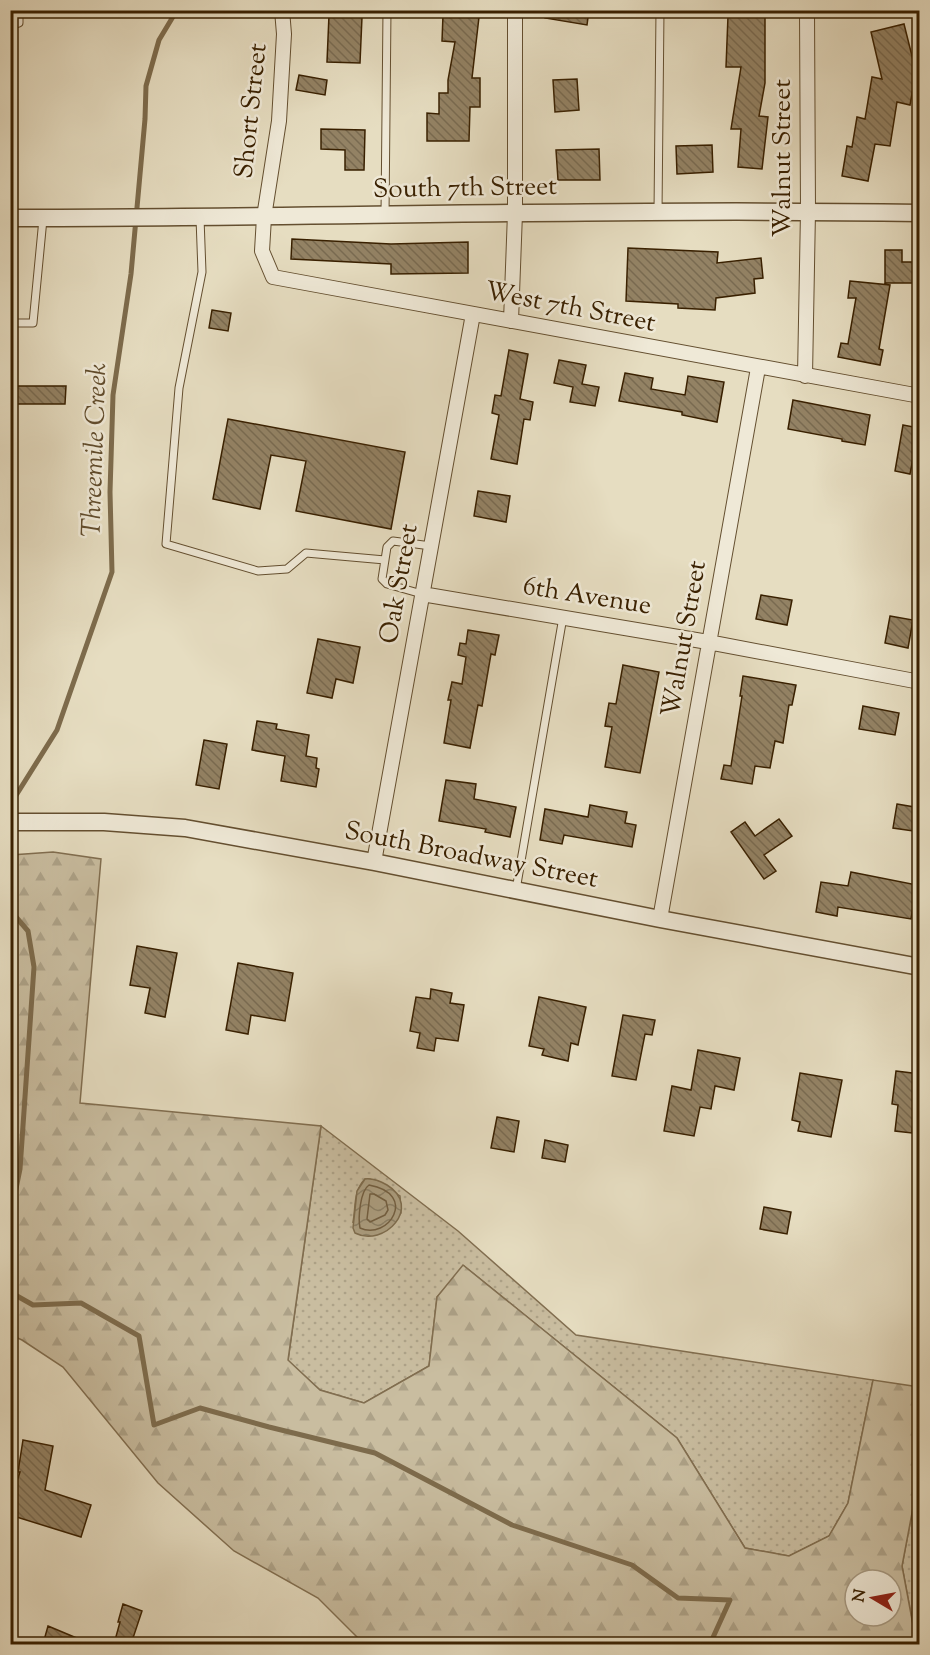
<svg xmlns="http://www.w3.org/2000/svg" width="930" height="1655" font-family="'Sorts Mill Goudy',serif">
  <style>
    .grass { fill: url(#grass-dots); stroke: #816e50; stroke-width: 1.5; fill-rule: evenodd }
    .forest { fill: url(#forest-firs); stroke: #816e50; stroke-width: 1.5; fill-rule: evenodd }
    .water { fill: url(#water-waves); stroke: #7d6b4c; stroke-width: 1.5 }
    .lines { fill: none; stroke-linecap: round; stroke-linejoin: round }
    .shore { stroke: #725e40; stroke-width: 1.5 }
    .stream { stroke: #7d6b4c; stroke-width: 5 }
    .building { fill: url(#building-back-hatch); stroke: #392000; stroke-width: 1.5 }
    .service-casing { stroke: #644f30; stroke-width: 9 }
    .minor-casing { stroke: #644f30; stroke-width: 16 }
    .tertiary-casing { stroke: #644f30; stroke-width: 19 }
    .service { stroke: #efe9d7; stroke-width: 7 }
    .minor { stroke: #efe9d7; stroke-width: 14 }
    .tertiary { stroke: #efe9d7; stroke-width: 16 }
    .labels { text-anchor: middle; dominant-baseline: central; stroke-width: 5; stroke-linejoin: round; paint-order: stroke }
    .street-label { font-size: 26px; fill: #392000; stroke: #efe9d7 }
    .water-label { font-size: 27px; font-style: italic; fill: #614c2c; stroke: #efe9d7 }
  </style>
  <defs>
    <pattern id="grass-dots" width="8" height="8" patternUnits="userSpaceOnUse" patternTransform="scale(1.5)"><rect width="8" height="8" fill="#c9bda0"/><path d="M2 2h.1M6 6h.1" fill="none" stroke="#ada288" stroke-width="1.8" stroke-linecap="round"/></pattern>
    <pattern id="forest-firs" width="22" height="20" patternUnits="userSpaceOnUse" patternTransform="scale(1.5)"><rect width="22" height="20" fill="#c9bda0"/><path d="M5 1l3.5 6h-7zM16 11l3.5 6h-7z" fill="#ada288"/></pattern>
    <pattern id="water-waves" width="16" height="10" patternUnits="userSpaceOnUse" patternTransform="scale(1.5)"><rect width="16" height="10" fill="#ab9d7f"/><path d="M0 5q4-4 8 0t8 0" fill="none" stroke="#8c8066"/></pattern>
    <pattern id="building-back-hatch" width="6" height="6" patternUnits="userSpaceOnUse" patternTransform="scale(1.5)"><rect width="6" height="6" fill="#938264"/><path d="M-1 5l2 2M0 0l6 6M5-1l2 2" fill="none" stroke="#796a50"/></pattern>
  </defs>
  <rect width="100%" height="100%" fill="#e6ddc1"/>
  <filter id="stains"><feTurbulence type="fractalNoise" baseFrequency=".00333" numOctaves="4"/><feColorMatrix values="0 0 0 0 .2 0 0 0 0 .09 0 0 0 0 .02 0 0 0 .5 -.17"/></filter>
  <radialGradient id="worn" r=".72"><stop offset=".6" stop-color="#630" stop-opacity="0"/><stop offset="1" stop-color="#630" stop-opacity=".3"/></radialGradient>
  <path class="grass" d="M321,1126l137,105 118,104 297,45 -25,123 -19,33 -40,20 -44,-8 -68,-110 -213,-172 -27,31 -8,69 -65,37 -44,-13 -32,-29zM365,1179h5l30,17 1,17 -48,9c3,-15 0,-31 12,-43z
    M919,1476v167l-6,-18 -11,-59z"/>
  <path class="forest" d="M53,852l48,7 -21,244 241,23 -33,234 32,30 44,13 65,-37 8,-69 26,-32 214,173 68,110 44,8 40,-20 19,-33 25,-123 46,7v89l-17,90 11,59 6,19h-555l-46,-46 -84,-47 -76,-68 -95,-116 -41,-27 -11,-5 -1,-324 3,-58 -3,-1 1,-97zM855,1580h36v36h-36z"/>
  <path class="water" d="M365,1179c8,-1 15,2 22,6 36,22 -3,63 -32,48l-2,-5 4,-37z"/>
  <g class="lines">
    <path class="shore" d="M369,1185c50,9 19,56 -9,43 -2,-10 0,-37 9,-43z
      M370,1194h4l12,7 2,9 -3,5 -15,7 -3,-3z"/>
    <path class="stream" d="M10,805l47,-75 55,-158 -2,-80 3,-97 18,-121 14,-155 1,-33 13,-46 18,-30
      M10,910l18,21 6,36 -14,202 -10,49
      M10,1292l23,13 48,-2 58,33 15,89 46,-17 69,19 106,26 137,72 120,40 46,33 52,2 -20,44"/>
  </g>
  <path class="building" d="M546,10h43l-2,15 -42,-7z
    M742,10h23v73l-6,33 9,1 -6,52 -24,-2 3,-38h-10l10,-62h-15l2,-51h14z
    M329,15l33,2 -2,46 -33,-1z
    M443,15l36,2 -7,61h8v29h-10l-1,34h-42v-28l12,1v-21h9v-13l7,-38 -13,-1z
    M904,24l12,48 -6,33 -13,-3 -7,44 -15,-2 -7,37 -26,-5 5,-30 5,1 5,-30 8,2 7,-42 10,2 -11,-47z
    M299,75l28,5 -2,15 -29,-5z
    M577,79l2,31 -24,2 -2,-32z
    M321,129l44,1 -1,40h-19v-20l-24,-1z
    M712,145l1,27 -36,2 -1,-28z
    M599,149l1,31h-42l-2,-30z
    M292,239l99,5 77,-2v31l-77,1v-10l-100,-5z
    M628,248l90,4 -1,11 44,-5 2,20 -9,1 1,14 -39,5 -1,12 -37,-2v-4l-52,-3z
    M885,250h17v12h18v21h-35z
    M850,281l40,4 -11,64 4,1 -3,15 -42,-8 3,-14 7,1 8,-46h-8z
    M212,310l19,3 -3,18 -19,-3z
    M509,350l19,4 -8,45 13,3 -3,18 -6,-1 -7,45 -26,-5 8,-44 -7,-2 3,-18 6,1z
    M559,360l27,5 -4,19 17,3 -4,19 -25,-4 3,-15 -19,-4z
    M625,373l28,5 -2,11 34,6 3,-19 36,6 -7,40 -35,-7v-3l-63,-11z
    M10,386h56l-1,18h-55z
    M793,400l77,15 -5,30 -23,-4v-2l-54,-10z
    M228,419l177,33 -14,77 -95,-18 10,-50 -35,-6 -11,54 -47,-10z
    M903,425l16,3 -9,46 -15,-3z
    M478,491l32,5 -4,26 -32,-6z
    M761,595l31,5 -5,25 -31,-6z
    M890,616l23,4 -5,28 -23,-5z
    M468,630l31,5 -4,20 -4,-1 -9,52 -4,-1 -8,43 -26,-5 7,-43h-3l4,-18 10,2 4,-27 -8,-2 2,-12 6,1z
    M318,639l42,8 -7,36 -17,-4 -4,19 -25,-5z
    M623,665l36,7 -19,101 -35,-6 7,-40 -7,-1 4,-23 7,1z
    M743,676l53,9 -4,20h-3l-6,38 -8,-2 -5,27 -15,-2 -3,18 -31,-5 3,-14 7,1 11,-70h-2z
    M863,706l36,7 -4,22 -36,-6z
    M257,721l20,3 -1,5 33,6 -3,21 11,2 -1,10 3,1 -3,18 -35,-6 4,-25 -33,-6z
    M204,740l23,4 -8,45 -23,-4z
    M446,780l30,4 -2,15 42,8 -6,30 -25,-5 1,-3 -47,-8z
    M897,804l23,4v24l-27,-4z
    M590,805l37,7 -2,11 11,2 -4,22 -68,-12 -2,9 -22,-4 5,-31 43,8z
    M779,819l13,17 -28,19 12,16 -12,8 -33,-47 14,-10 10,14z
    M851,872l66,13 -6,34 -73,-12 -1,9 -21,-4 5,-30 27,4z
    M137,946l40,7 -12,64 -20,-4 5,-25 -20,-3z
    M238,963l55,10 -8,48 -34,-6 -3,19 -22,-4z
    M431,989l21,4 -2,10 14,2 -6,36 -22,-3 -2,13 -17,-3 3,-15 -10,-2 6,-34 14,2z
    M539,997l47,10 -8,38 -7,-2 -3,18 -26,-6 2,-6 -15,-3z
    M623,1015l32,5 -3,15 -7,-1 -9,46 -24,-4z
    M698,1050l42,8 -6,32 -19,-4 -4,23 -11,-2 -6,29 -30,-5 8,-45 19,4z
    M896,1071l24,3v35l-5,-1 -3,25 -17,-2 3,-26 -6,-1z
    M800,1073l42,7 -11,57 -33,-6 2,-9 -8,-2z
    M497,1117l22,4 -5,31 -23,-4z
    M545,1140l23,5 -3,17 -23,-4z
    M764,1207l27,5 -4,22 -27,-5z
    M23,1440l30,6 -8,44 46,15 -10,32 -71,-22v-13l10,-30h-2z
    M123,1604l19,7 -11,33h-17l6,-22h-2z
    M48,1626l43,18h-48z"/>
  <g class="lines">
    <defs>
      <path id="service" d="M10,26l9,-3v-13
        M658,212l2,-202
        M385,215l2,-205
        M200,218l2,54 -23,116 -13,156 92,27 29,-2 19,-16 79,7
        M10,323h23l10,-104
        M422,594l-35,-10 -5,-5 5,-32 6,-6 38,5
        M516,890l47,-273"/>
      <path id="minor" d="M282,10l2,24 -5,87 -15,96 -2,34 11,26 647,119
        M511,321l4,-108v-203
        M805,376l3,-165 -1,-201
        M422,594l286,48 212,40
        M374,862l99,-548
        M660,919l98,-551"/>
      <path id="tertiary" d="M10,218c303,0 607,-10 910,-5
        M10,822h94l81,6 189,34 286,57 260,48"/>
    </defs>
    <use href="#service" class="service-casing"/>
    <use href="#minor" class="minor-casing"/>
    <use href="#tertiary" class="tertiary-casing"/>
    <use href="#service" class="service"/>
    <use href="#minor" class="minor"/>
    <use href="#tertiary" class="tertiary"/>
  </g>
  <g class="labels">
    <g class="street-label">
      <text transform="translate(252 111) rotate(-84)">Short Street</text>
      <text transform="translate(783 158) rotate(-90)">Walnut Street</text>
      <text transform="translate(465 189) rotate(-1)">South 7th Street</text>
      <text transform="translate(570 308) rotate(11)">West 7th Street</text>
      <text transform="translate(400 584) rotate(-80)">Oak Street</text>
      <text transform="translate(587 597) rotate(9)">6th Avenue</text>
      <text transform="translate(685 639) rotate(-80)">Walnut Street</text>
      <text transform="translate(471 856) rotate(11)">South Broadway Street</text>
    </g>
    <g class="water-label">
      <text transform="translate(96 450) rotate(-88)">Threemile Creek</text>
    </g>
  </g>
  <rect width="930" height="1655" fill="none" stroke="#e6ddc1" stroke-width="36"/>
  <rect x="12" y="12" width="906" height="1631" fill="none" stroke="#392000" stroke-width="3"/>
  <rect x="18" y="18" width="894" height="1619" fill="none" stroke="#392000" stroke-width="1.5"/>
  <g transform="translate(873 1598) rotate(280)"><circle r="28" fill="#efe9d7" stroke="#a69981" stroke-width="1.5"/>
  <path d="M0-4.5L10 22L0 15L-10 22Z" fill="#8f2418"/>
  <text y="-9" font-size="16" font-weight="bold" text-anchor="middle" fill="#392000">N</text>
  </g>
  <rect width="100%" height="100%" filter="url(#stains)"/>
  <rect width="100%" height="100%" fill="url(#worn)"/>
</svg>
